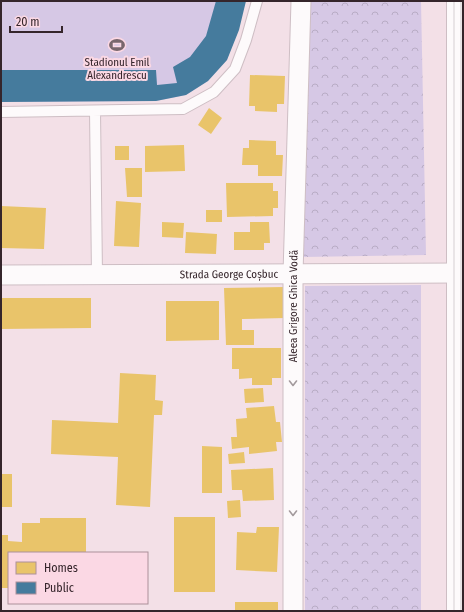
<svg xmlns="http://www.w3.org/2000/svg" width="464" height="612" font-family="'Fira Sans Condensed',sans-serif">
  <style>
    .green { fill: #d6c8e5 }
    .park { fill: url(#park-crowns) }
    .homes { fill: #e9c46a }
    .public { fill: #457b9d }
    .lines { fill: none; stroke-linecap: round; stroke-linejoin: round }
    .lane-casing { stroke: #cebec4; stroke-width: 12 }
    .street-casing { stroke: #cebec4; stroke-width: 21 }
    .secondary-casing { stroke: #cebec4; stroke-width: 24 }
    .lane { stroke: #fdfafb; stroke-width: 10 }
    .street { stroke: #fdfafb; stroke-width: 19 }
    .secondary { stroke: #fdfafb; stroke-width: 22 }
    .tram { stroke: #d5cfd2; stroke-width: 1 }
    .oneway { stroke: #a39a9d }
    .labels { text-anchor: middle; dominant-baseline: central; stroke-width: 4; stroke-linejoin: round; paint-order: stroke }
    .poi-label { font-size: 11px; fill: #35252b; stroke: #fbd8e4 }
    .street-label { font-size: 11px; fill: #35252b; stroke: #fbd8e4 }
  </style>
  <defs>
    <pattern id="park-crowns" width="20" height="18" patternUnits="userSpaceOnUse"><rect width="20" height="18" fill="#d6c8e5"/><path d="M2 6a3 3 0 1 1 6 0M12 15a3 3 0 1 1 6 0" fill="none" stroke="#b8acc5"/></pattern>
  </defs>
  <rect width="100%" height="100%" fill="#f3e0e7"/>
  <path class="green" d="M1,1h245l-19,59 -19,21 -22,14 -30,6 -155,1z"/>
  <path class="park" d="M311,1h110l5,254 -123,2z
    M421,285v326h-116v-325z"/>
  <path class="homes" d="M250,75l35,1 -1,28h-7v8l-22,-1v-5h-6z
    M209,108l13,10 -11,16 -13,-9z
    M249,140l27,1v14h7l-1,21h-24v-11h-16l1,-17h6z
    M184,145l1,26 -40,1v-26z
    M115,146h14v14h-14z
    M125,168h17v29h-15z
    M226,183h47v8h5v17h-5v8l-46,1z
    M116,201l25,2 -2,44 -25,-1z
    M1,206l45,2 -2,41 -43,-1z
    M206,210h16v12h-16z
    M162,222l22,1 -1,15 -21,-1z
    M250,222h19l1,21h-6v7h-30v-18h16z
    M186,232l31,2 -1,20 -31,-1z
    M284,287l1,31 -43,1v11h12v15h-28l-2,-57z
    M1,298h90v30l-90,1z
    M166,301h53v39l-53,1z
    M232,348h49v30h-9v7h-20v-7l-13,1v-10h-7z
    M120,373l36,2 -1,25 8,1 -1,14h-8l-4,92 -34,-2 2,-48 -67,-3 1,-34 66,3z
    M263,388l1,14 -19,1 -1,-14z
    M274,406l2,16h4l2,20h-6l1,9 -28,3v-7l-17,2 -1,-12h6l-1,-18 11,-1 -1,-10z
    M202,446l20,1v46h-20z
    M244,452l1,11 -16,1 -1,-10z
    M273,468l1,32 -31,1 -1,-11h-10l-1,-20z
    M1,474h11v33h-11z
    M240,500l1,17 -13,1 -1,-17z
    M174,517h41v75h-41z
    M40,518h46v35h-77l-1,35h-7v-53h7v6l14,1v-19h18z
    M257,527h22l-2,45 -41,-2 1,-38 19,1z
    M235,602h43v9h-43z"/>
  <path class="public" d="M216,1h30l-7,29 -12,30 -19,21 -22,14 -30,6 -155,1v-32h155l1,15 20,-2 -4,-16 17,-10 16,-21z"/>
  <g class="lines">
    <defs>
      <path id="lane" d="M95,111l2,164
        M1,112l182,-3 31,-17 21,-23 11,-29 11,-39"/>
      <g id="street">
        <path id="s1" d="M1,275l457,-2"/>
        <path id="s2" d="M293,611v-337l8,-273"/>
      </g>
      <path id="secondary" d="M458,611v-610"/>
    </defs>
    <use href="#lane" class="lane-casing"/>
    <use href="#street" class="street-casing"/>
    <use href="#secondary" class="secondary-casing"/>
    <use href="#lane" class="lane"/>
    <use href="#street" class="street"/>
    <use href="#secondary" class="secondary"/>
    <path class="tram" d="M454,1v610
      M461,611v-610"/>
  </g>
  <defs><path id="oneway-chevron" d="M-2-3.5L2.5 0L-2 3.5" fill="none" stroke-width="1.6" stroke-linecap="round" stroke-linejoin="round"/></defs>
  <g class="oneway">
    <use href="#oneway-chevron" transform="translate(293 383) rotate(90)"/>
    <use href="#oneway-chevron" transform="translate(293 513) rotate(90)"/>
  </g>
  <defs>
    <symbol id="stadium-bare" viewBox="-9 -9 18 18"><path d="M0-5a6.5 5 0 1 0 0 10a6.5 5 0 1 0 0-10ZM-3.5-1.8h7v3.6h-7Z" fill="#78666d" stroke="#fbd8e4" stroke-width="2.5" paint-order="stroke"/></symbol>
  </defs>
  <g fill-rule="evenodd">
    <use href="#stadium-bare" x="106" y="34" width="22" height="22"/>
  </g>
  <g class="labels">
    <g class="poi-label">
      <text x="117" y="62">Stadionul Emil<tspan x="117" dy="13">Alexandrescu</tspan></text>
    </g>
    <g class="street-label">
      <text stroke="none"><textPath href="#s1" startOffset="228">Strada George Coșbuc</textPath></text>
      <text stroke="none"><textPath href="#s2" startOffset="305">Aleea Grigore Ghica Vodă</textPath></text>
    </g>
  </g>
  <rect width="464" height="612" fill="none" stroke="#35252b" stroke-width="4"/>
  <rect x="8" y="552" width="140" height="52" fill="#fbd8e4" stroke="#ac909a"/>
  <rect x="16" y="562" width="20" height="12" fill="#e9c46a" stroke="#ac909a"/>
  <text x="44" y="572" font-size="12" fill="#35252b">Homes</text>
  <rect x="16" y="582" width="20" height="12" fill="#457b9d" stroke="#ac909a"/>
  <text x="44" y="592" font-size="12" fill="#35252b">Public</text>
  <path d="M10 26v6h52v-6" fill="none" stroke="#35252b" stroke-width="2"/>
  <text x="16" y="26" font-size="12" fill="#35252b" stroke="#fbd8e4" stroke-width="3" paint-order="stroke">20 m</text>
</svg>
